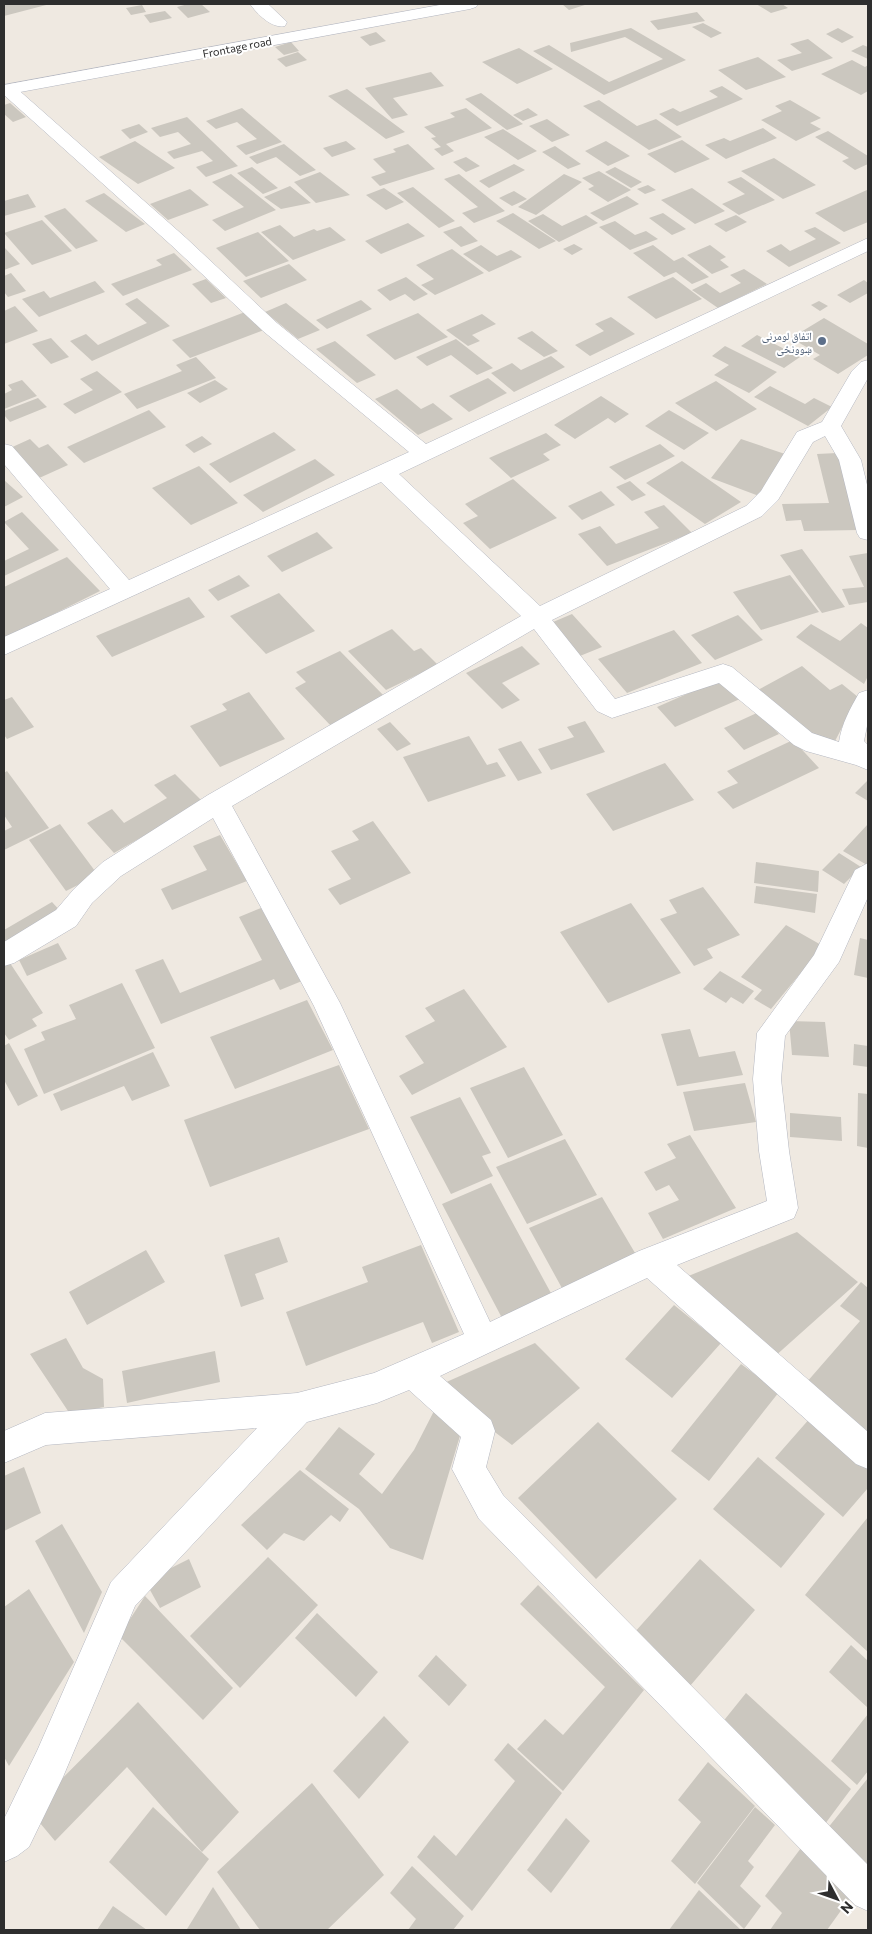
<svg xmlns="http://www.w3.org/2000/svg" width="872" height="1934" font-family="Commissioner,'Noto Naskh Arabic',sans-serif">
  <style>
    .building { fill: #cbc7bf }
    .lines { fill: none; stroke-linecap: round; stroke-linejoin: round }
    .minor-casing { stroke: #b4b7c1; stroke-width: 1 }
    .secondary-casing { stroke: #b4b7c1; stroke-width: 1 }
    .minor { fill: #fff; fill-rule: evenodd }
    .secondary { fill: #fff; fill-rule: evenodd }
    .service-dot { fill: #5c6f8a; stroke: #fff; stroke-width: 2 }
    .labels { text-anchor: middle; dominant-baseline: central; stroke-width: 4; stroke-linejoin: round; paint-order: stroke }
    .far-street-label { font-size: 11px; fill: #2e2e2e; stroke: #fff }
    .far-service-label { font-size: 11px; fill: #4e5e75; stroke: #fff; text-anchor: end }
  </style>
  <rect width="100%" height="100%" fill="#efe9e1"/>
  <path class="building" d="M4,4h46l-46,12z
    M188,4h13l9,8 -22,6 -11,-11z
    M562,4h26l-19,6z
    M756,4h26l6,4 -17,5z
    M142,5l4,7 -15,3 -5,-7z
    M165,11l7,7 -22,5 -6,-8z
    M697,12l8,9 -47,9 -8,-9z
    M703,23l19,10 -11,5 -19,-11z
    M631,28l55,32 -82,35 -71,-44 16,-6 60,37 54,-23 -38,-22 -54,15 -1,-9z
    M838,28l16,9 -12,6 -16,-9z
    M376,32l10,9 -16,5 -10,-9z
    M808,39l25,19 -41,13 -15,-11 25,-7 -12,-9z
    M291,42l8,9 -15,4 -9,-8z
    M863,45l5,2v12l-17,-8z
    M519,48l34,21 -36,15 -35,-22z
    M298,52l9,8 -21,7 -9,-8z
    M758,57l28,20 -40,13 -28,-20z
    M852,60l13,7 3,-2v26l-7,4 -40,-21z
    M431,72l13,14 -51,12 15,17 -16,4 -27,-31z
    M722,86l21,13 -66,27 -18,-12 14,-6 7,4 38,-15 -9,-6z
    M347,89l58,43 -19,7 -58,-43z
    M481,93l42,31 -16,6 -42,-31z
    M599,100l38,26 19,-7 26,18 -33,13 -66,-44z
    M790,100l31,18 -11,5 11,6 -25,12 -35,-21 21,-9 -7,-5z
    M10,103l16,14 -13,5 -9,-8v-9z
    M242,108l40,34 -36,13 -10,-9 21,-7 -20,-17 -21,7 -10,-8z
    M466,108l26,20 -46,16 8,7 -12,5 -8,-7 7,-2 -10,-9 5,-1 -12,-10 31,-10 -5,-4z
    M528,108l10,7 -15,6 -10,-6z
    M187,117l51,49 -32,11 -10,-10 17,-6 -11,-10 -28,8 -7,-7 24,-8 -13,-12 -18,5 -9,-9z
    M547,119l23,16 -18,7 -23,-16z
    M139,124l9,8 -18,7 -9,-9z
    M763,128l14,10 -51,21 -21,-14 19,-7 6,3z
    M503,129l34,22 -19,9 -34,-23z
    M828,131l40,25v8l-13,6 -13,-9 7,-3 -34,-21z
    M682,140l28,19 -35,14 -28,-19z
    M135,141l40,27 -37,16 -39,-27z
    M346,141l10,8 -24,8 -9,-9z
    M606,141l24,15 -22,10 -23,-15z
    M284,144l32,26 -16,6 -24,-19 -19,7 -8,-7z
    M408,144l27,25 -55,17 -9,-9 15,-5 -13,-13 23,-7 -3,-3z
    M555,146l26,18 -13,5 -26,-17z
    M466,157l14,9 -14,6 -13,-10z
    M774,158l42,27 -33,14 -42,-28z
    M514,164l11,6 -36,18 -10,-7z
    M252,167l26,21 -15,6 -26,-21z
    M615,167l27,15 -11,6 -26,-16z
    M599,171l32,19 -23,12 -20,-13 6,-3 -12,-8z
    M320,172l30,23 -34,8 -22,-21z
    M231,174l45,36 -51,21 -13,-11 32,-13 -32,-25z
    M459,174l46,37 -31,12 -12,-10 16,-6 -34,-28z
    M564,174l18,8 -46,33 -18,-8z
    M741,177l34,23 -36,15 -17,-11 23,-10 -18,-12z
    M648,185l8,5 -11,4 -8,-5z
    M290,186l21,17 -30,6 -17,-12z
    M413,187l42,34 -16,7 -42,-35z
    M384,188l20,14 -18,8 -20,-15z
    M692,188l33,23 -30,13 -34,-24z
    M190,189l19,16 -41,15 -18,-16z
    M867,190l1,32 -24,10 -29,-19z
    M514,191l13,8 -15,7 -13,-8z
    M104,193l41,31 -19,8 -41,-31z
    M28,194l8,13 -32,9v-15z
    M627,196l12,8 -36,17 -13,-8z
    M65,208l33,33 -22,8 -32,-33z
    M513,213l43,28 -17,8 -43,-28z
    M663,213l23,16 -14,6 -23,-17z
    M543,214l19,12 24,-11 12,8 -39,19 -31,-21z
    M736,215l11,7 -21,10 -12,-8z
    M42,220l30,31 -40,14 -28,-32z
    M615,221l20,14 11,-4 12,8 -28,11 -31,-23z
    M408,223l17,13 -44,18 -16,-13z
    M280,225l14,12 20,-8 3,2 13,-4 16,13 -53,20 -32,-28z
    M461,226l17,15 -17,6 -18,-15z
    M815,227l26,16 -52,24 -23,-16 15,-7 9,7 26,-12 -12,-8z
    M258,232l31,29 -43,16 -30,-29z
    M574,244l9,5 -11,6 -9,-6z
    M481,245l16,11 14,-6 11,7 -33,15 -26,-18z
    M653,245l21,16 9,-4 26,20 -17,7 -16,-12 -12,5 -31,-24z
    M710,245l16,12 -6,3 9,7 -17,7 -25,-19z
    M4,247l16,17 -16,6z
    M452,249l32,24 -49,22 -14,-10 13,-6 -18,-14z
    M174,253l18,17 -69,26 -12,-12 51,-19 -6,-5z
    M289,264l18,16 -46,18 -18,-17z
    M744,269l23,15 -49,24 -26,-18 14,-7 14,10 21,-10 -11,-8z
    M11,273l15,18 -18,6 -4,-5v-16z
    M406,277l22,17 -14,7 -9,-7 -15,7 -13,-11z
    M673,277l29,22 -46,20 -29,-22z
    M206,279l20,19 -15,5 -19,-19z
    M864,280l4,3v10l-18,10 -13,-8z
    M95,281l10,11 -66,25 -17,-18 22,-8 6,7z
    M137,298l33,28 -78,35 -22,-20 16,-7 12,11 49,-22 -22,-19z
    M361,300l11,9 -45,20 -11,-9z
    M819,301l9,5 -8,5 -9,-6z
    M286,303l34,27 -22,9 -33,-27z
    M15,306l23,25 -34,13v-33z
    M245,312l19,18 -74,28 -18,-18z
    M418,313l30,24 -53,23 -29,-25z
    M482,314l14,10 -24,11 8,6 -12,5 -22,-16z
    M611,317l24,17 -45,22 -15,-11 29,-14 -9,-7z
    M824,318l44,26v11l-30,19 -25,-15 7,-4 -29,-17z
    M532,331l26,20 -14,6 -27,-19z
    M757,335l43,22 -16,11 -43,-22z
    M51,338l18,19 -18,7 -19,-20z
    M456,339l37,29 -16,7 -26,-20 -24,11 -11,-9z
    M335,341l41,34 -19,8 -41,-34z
    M725,346l52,26 -28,21 -35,-18 15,-10 -17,-9z
    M551,356l14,11 -51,25 -23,-19 21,-10 9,7z
    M196,357l20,21 -79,31 -13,-15 58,-23 -6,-6z
    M97,371l25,21 -47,22 -12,-10 30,-14 -13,-11z
    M488,378l19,15 -38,19 -20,-16z
    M22,380l15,16 -33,13v-15l8,-4 -4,-5z
    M215,380l13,9 -28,14 -13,-10z
    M716,381l41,28 -41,22 -41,-28z
    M770,386l35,18 9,-6 18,9 -24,19 -54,-29z
    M397,389l24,20 12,-6 20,16 -35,16 -43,-36z
    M601,396l28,18 -14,9 -7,-5 -33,21 -21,-14z
    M38,398l9,9 -37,15 -6,-7v-4z
    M149,410l17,17 -82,36 -17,-16z
    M669,410l40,23 -25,17 -39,-24z
    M274,432l22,18 -66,33 -21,-19z
    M546,433l15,12 -18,9 7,6 -39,18 -22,-20z
    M202,436l10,8 -18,9 -9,-8z
    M30,439l9,9 9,-4 20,21 -31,14 -29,-30z
    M741,439l47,16 -29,41 -48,-18z
    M660,444l15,12 -50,24 -16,-13z
    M837,453l21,77 -54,1 -3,-11 -15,1 -4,-17 47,-1 -12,-49z
    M315,459l20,16 -72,37 -20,-17z
    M682,461l59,41 -36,22 -59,-41z
    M199,466l39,37 -47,22 -39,-37z
    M513,479l44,39 -67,31 -27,-26 15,-7 -13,-12z
    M4,480l19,17 -19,10z
    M630,481l16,14 -14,6 -16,-14z
    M601,491l14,14 -33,15 -14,-14z
    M664,505l28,28 -85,33 -29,-32 22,-8 16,18 43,-16 -15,-16z
    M22,512l37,38 -55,26v-15l25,-12 -25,-27z
    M317,532l16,16 -51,24 -15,-16z
    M802,549l43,58 -23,6 -42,-58z
    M868,553v49l-19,3 -7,-16 22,-2 -15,-31z
    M67,557l33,34 -96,48v-52z
    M239,575l11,11 -32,15 -10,-11z
    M790,575l29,37 -58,18 -28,-38z
    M279,593l36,38 -49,23 -36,-38z
    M189,597l16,20 -93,40 -16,-21z
    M572,614l30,33 -27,11 -29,-33z
    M738,615l25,25 -48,20 -24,-25z
    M861,623l7,5v48l-4,8 -68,-47 15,-13 29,17z
    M392,629l22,22 7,-3 17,17 -52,25 -38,-39z
    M674,630l28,33 -75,30 -29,-34z
    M522,646l18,18 -38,19 18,17 -18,9 -36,-36z
    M340,651l46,47 -55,28 -36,-38 11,-6 -10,-10z
    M802,666l28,24 12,-6 16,13 -23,44h-22l-57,-50z
    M721,679l19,20 -65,28 -18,-20z
    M249,692l36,47 -65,28 -30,-41 37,-16 -5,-6z
    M12,697l22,30 -27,12 -3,-4v-35z
    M759,712l20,22 -35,16 -20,-22z
    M585,721l20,31 -54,18 -13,-21 36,-12 -7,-10z
    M390,722l21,22 -14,7 -20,-22z
    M469,736l18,29 10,-3 9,14 -78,26 -25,-45z
    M793,740l26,28 -86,41 -16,-17 21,-9 -11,-12z
    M521,741l21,32 -24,8 -20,-32z
    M665,763l29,37 -81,31 -27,-37z
    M7,771l42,57 -45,22v-19l8,-4 -8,-12v-42z
    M175,774l28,28 -89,51 -27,-30 25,-14 12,14 43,-25 -13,-13z
    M868,780v21l-13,-8z
    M373,821l38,52 -71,32 -12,-16 23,-10 -20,-28 28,-11 -7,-9z
    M60,824l38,51 -32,16 -37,-51z
    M868,824v41h-1l-24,-14z
    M220,835l27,46 -75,29 -11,-21 46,-19 -14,-24z
    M839,853l22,14 -17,17 -22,-14z
    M756,862l63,9 -1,21 -64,-9z
    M756,886l61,8 -2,19 -61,-10z
    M703,887l37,48 -33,14 6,9 -19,8 -34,-47 17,-6 -8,-13z
    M52,902l11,12 -59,34v-18z
    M631,903l50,70 -73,30 -48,-71z
    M261,908l41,73 -22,9 -6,-11 -113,45 -26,-54 28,-11 17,34 82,-33 -23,-43z
    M786,925l37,21 -52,63 -17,-10 8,-9 -21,-13z
    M860,938l8,2v38l-14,-3z
    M58,943l9,16 -40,17 -8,-16z
    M10,963l33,50 -11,6 5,7 -28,14 -5,-7v-67z
    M720,971l34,20 -11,13 -12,-7 -5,6 -23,-14z
    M122,983l33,65 -111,46 -20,-45 21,-9 -4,-8 35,-13 -7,-14z
    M464,989l43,58 -95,48 -13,-19 25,-13 -19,-27 30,-15 -10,-13z
    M307,1000l26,50 -98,39 -25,-52z
    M789,1021l36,1 4,35 -37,-2z
    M690,1029l9,28 36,-6 8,24 -66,11 -16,-52z
    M9,1043l29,53 -20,10 -14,-26v-34z
    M854,1044l14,2v21l-15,-2z
    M153,1052l17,34 -38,15 -8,-15 -63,25 -8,-17z
    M339,1065l30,64 -159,58 -26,-67z
    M524,1067l39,68 -55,23 -38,-70z
    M745,1083l11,39 -62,9 -11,-39z
    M858,1093l10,1v54l-11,-2z
    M460,1097l31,56 -9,3 11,20 -42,18 -41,-77z
    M790,1113l51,4 1,24 -52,-4z
    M690,1135l46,73 -73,31 -15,-26 31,-13 -10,-15 -13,6 -12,-19 32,-14 -9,-14z
    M565,1139l32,56 -70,29 -31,-57z
    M491,1183l61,112 -50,23 -60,-114z
    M602,1197l36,61 -75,32 -34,-62z
    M797,1232l61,50 -85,76 -92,-79z
    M279,1237l9,25 -33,12 9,25 -23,8 -17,-52z
    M421,1245l38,87 -27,11 -9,-21 -117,44 -20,-54 82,-30 -6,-15z
    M146,1250l19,32 -78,43 -18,-33z
    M861,1282l7,6v146l-62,-51 54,-62 -20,-15z
    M674,1305l47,38 -49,55 -47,-39z
    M66,1338l17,30 20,11 1,28 -34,7 -40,-60z
    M535,1343l45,45 -68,57 -77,-58z
    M215,1351l5,31 -93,21 -5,-32z
    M741,1364l38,28 -70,89 -38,-30z
    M434,1411l28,18 -39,131 -33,-12 -31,-39 -54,-40 34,-42 36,27 -16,20 23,20 32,-44z
    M811,1417l57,48v23l-25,29 -68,-59z
    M598,1422l79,77 -81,80 -78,-81z
    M758,1457l67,57 -44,54 -68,-59z
    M24,1467l17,46 -37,18v-55z
    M300,1470l49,39 -9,13 -9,-7 -27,26 -20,-8 -17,17 -26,-25z
    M868,1517v135l-63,-57z
    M62,1524l40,68 -18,41 -49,-92z
    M268,1557l50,48 -78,83 -50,-52z
    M189,1559l12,28 -41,21 -15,-27z
    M700,1559l55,51 -65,76 -56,-53z
    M538,1585l106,105 -81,101 -46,-42 28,-30 18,16 42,-48 -85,-83z
    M29,1589l45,73 -65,104 -5,-9v-150z
    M145,1596l88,92 -30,32 -84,-84z
    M317,1613l61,59 -22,25 -61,-59z
    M851,1645l17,16v47l-39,-36z
    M436,1655l31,30 -18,21 -31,-30z
    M746,1693l105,96 -29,39 -105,-99z
    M138,1702l101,110 -37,40 -75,-85 -72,74 -25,-30z
    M868,1714v57l-11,14 -26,-24z
    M384,1716l25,26 -50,57 -26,-28z
    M508,1743l54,50 -90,118 -55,-54 17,-22 22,21 59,-75 -21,-21z
    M708,1762l47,44 -60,78 -24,-23 30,-39 -23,-22z
    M868,1778v100l-45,-44z
    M312,1783l72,92 -57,55h-67l-43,-58z
    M153,1807l56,52 -43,57 -57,-54z
    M755,1807l20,18 -27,36 6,6 -14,19 21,20 -17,23 -47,-46z
    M566,1818l24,23 -39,52 -24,-23z
    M804,1844l51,47 -28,39h-57l12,-17 -17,-17z
    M412,1866l52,50 -11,14h-45l8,-11 -26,-26z
    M213,1887l28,43 -54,-1z
    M699,1890l42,40h-72z
    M113,1906l34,24h-50z"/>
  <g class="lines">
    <defs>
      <path id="minor" d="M250,4h18l19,18 -2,4c-13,3 -28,-12 -35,-22z
        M8,85l6,1 171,151 92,86 149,121 442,-206v13l-469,223 141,132 206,-100 15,-15 36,-59 25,-10 30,-51 9,-9 7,-2v18l-27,48 20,34 7,29v51l-8,-2 -3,-5 -18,-73 -14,-24 -12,6 -35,58 -16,16 -210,104 63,79 108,-35 9,3 80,66 27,9c3,-19 11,-33 20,-49l9,-3v31l-4,20 4,4v25l-12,-5 -50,-14 -12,-6 -75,-62 -107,35 -15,-7 -63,-82 -302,177 108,197 150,319 149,-71 128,-50 -8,-50 -6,-72 4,-46 57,-78 41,-85 13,-7v34l-29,65 -54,74 -4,43 8,72 9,57 -4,10 -117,47 191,167v37l-12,-5 -209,-186 -207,98 51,44 4,11 -9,36 17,28 365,370v46l-13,-6 -376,-386 -27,-50 9,-32 -52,-47 -32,13 -70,19 -172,184 -72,171 -34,70 -12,9 -13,6v-43l33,-68 74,-169 146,-154 -211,17 -42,18v-32l41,-18 252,-20 77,-20 90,-39 -150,-328 -101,-188 -92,58 -29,27 -16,23 -62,37 -10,3v-24l52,-32 18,-21 29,-27 105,-67 313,-179 -140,-134 -377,173v-18l106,-48 -106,-125v-20l8,2 117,134 280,-128 -146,-121 -92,-86 -167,-150v-9z"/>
      <path id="secondary" d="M445,4h33l-2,3 -6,2 -466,86v-10z"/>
    </defs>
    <use href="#minor" class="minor-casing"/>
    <use href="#secondary" class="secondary-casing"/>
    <use href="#minor" class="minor"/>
    <use href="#secondary" class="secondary"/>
  </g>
  <circle class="service-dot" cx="822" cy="341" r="5"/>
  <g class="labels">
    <g class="far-street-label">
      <text transform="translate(237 47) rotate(-11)">Frontage road</text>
    </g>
    <g class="far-service-label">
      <text x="812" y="335">اتفاق لومړنی<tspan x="812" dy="13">ښوونځی</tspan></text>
    </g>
  </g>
  <rect width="872" height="1934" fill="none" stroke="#2e2e2e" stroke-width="10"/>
  <g transform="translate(837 1899) rotate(131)" stroke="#ffffff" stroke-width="4" paint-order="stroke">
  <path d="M0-4L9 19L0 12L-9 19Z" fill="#2e2e2e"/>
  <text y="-8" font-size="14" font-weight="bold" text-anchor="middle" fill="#2e2e2e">N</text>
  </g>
</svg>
